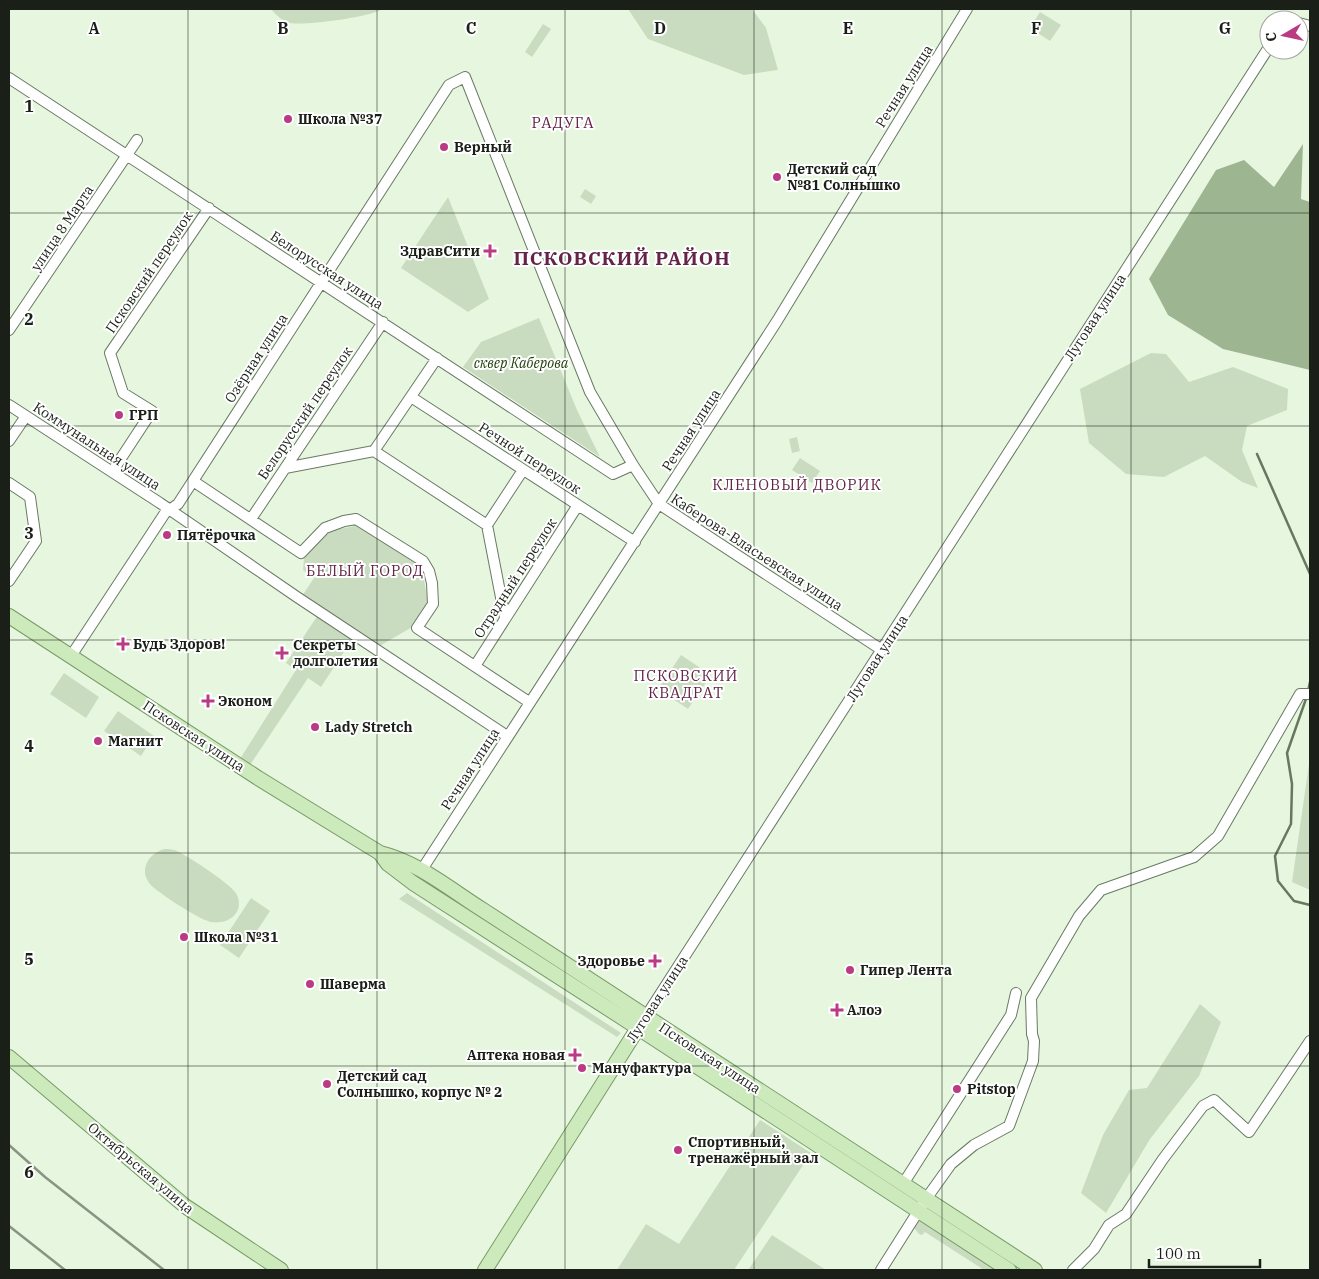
<svg xmlns="http://www.w3.org/2000/svg" width="1319" height="1279" font-family="'IBM Plex Serif',serif">
  <style>
    .green { fill: #c9dcc0 }
    .forest { fill: #9db591 }
    .lines { fill: none; stroke-linecap: round; stroke-linejoin: round }
    .stream { stroke: #66795e; stroke-width: 2.5 }
    .minor-casing { stroke: #6a7964; stroke-width: 12 }
    .major-casing { stroke: #789a66; stroke-width: 16 }
    .minor { stroke: #fff; stroke-width: 10 }
    .major { stroke: #cdeabd; stroke-width: 14 }
    .rail { stroke: #899483; stroke-width: 2.5 }
    .grid { fill: none; stroke: #1a2017; stroke-width: 1; stroke-opacity: 0.55 }
    .poi-dot { fill: #bb3a84; stroke: #fff; stroke-width: 2 }
    .labels { text-anchor: middle; dominant-baseline: central; stroke-width: 4; stroke-linejoin: round; paint-order: stroke }
    .street-label { font-size: 14px; fill: #1a2017; stroke: #fff }
    .poi-label { font-size: 14px; font-weight: bold; fill: #1a2017; stroke: #fff; text-anchor: start }
    .park-label { font-size: 14px; font-style: italic; fill: #21400c; stroke: #fff }
    .neighbourhood-label { font-size: 15px; letter-spacing: 1px; fill: #632447; stroke: #fff }
    .district-label { font-size: 19px; font-weight: bold; letter-spacing: 1px; fill: #632447; stroke: #fff }
    .grid-label { font-size: 16px; text-anchor: middle; font-weight: bold; fill: #1a2017; stroke: #fff; stroke-width: 4; stroke-linejoin: round; paint-order: stroke }
  </style>
  <rect width="100%" height="100%" fill="#e7f7df"/>
  <path class="green" d="M271,9h112c-13,8 -78,17 -93,14 -8,-2 -14,-8 -19,-14z
    M628,9h124l14,19 12,42 -34,5 -96,-36z
    M1040,12l21,13 -11,16 -20,-13z
    M543,24l8,5 -19,28 -7,-5z
    M585,189l11,7 -5,8 -11,-7z
    M448,197l41,102 -21,13 -67,-44z
    M539,318l38,92 23,47 -137,-90 18,-25z
    M1151,353l15,1 23,28 44,-15 55,22 -1,21 -40,16 -5,24 16,38 -16,-6 -37,-26 -41,21 -38,-3 -37,-31 -9,-54z
    M797,437l3,14 -8,2 -3,-14z
    M800,458l20,13 -8,12 -20,-13z
    M360,525l61,39 7,38 -14,24 -38,22 -21,-13 -34,52 -13,-9 -58,87 -10,-6 56,-89 -10,-7 34,-51 -20,-13 14,-21 -11,-8 1,-12 20,-26z
    M681,655l30,20 -23,34 -30,-20z
    M64,673l35,24 -13,21 -36,-24z
    M118,711l36,25 -13,20 -37,-25z
    M1310,757v133l-18,-8z
    M164,849c5,0 10,0 15,3 11,6 54,33 58,43 9,21 -15,33 -32,25 -12,-5 -43,-25 -52,-33 -16,-14 -6,-33 11,-38z
    M407,893l214,140 -4,4 -218,-138z
    M251,898l19,13 -31,47 -19,-13z
    M1200,1004l21,18 -22,54 -49,63 -44,74 -25,-20 22,-58 26,-45 18,-2z
    M760,1120l51,33 -77,117h-117l29,-46 33,20z
    M921,1220l78,50h-15l-59,-38 -3,3 -3,-1 -5,-6 4,-7z
    M772,1235l54,35h1h-79z"/>
  <path class="forest" d="M1303,144l-2,55 9,3v168l-87,-21 -55,-34 -19,-36 67,-109 28,-10 30,27z"/>
  <g class="lines">
    <path class="stream" d="M1257,454l53,120
      M1308,691l2,-9
      M1307,696l-20,57 5,31 -1,40 -16,32 3,25 16,20 16,4"/>
    <defs>
      <path id="minor" d="M1287,20h1
        M1299,23l11,3
        M9,78l604,396 20,-9
        M9,330l128,-190
        M411,397l224,145
        M9,405l151,98 137,94 210,139
        M9,441l17,-25
        M374,451l63,-93
        M285,468l89,-17 113,74 18,93
        M112,472l40,-61 -29,-18 -13,-40 99,-145
        M193,481l108,72 24,-25 19,-7 12,-2 67,42 6,10 3,12 1,21 -16,24 112,74
        M9,483l21,14 6,44 -27,40
        M251,519l132,-197
        M487,525l36,-55
        M71,656l94,-143 13,-9 271,-419 16,-8 125,315 43,73 26,39 223,146
        M475,666l103,-161
        M421,871l356,-550 190,-312
        M643,1021l626,-974
        M903,1184l108,-169 5,-22
        M881,1270l45,-71 25,-35 23,-19 35,-19 24,-65 1,-20 -2,-7 -1,-36 48,-82 22,-26 93,-33 24,-21 82,-142h10
        M1073,1270l21,-21 15,-24 17,-11 37,-55 40,-53 11,-6 35,32 61,-91"/>
      <path id="major" d="M9,616l249,162 122,75c38,9 71,37 103,57l552,360
        M380,853l8,11 25,19 216,139 380,248
        M9,1057l176,149 96,64
        M485,1270l153,-242"/>
    </defs>
    <use href="#minor" class="minor-casing"/>
    <use href="#major" class="major-casing"/>
    <use href="#minor" class="minor"/>
    <use href="#major" class="major"/>
    <path class="rail" d="M9,1145l36,32 119,93
      M9,1226l56,44"/>
  </g>
  <path class="grid" d="M188,9v1261M377,9v1261M565,9v1261M754,9v1261M942,9v1261M1131,9v1261M9,213h1301M9,426h1301M9,640h1301M9,853h1301M9,1066h1301"/>
  <g class="poi-dot">
    <circle cx="288" cy="119" r="5"/>
    <circle cx="444" cy="147" r="5"/>
    <circle cx="777" cy="177" r="5"/>
    <path d="M487.5 243.5h5v5h5v5h-5v5h-5v-5h-5v-5h5z"/>
    <circle cx="119" cy="415" r="5"/>
    <circle cx="167" cy="535" r="5"/>
    <path d="M120.5 636.5h5v5h5v5h-5v5h-5v-5h-5v-5h5z"/>
    <path d="M279.5 645.5h5v5h5v5h-5v5h-5v-5h-5v-5h5z"/>
    <path d="M205.5 693.5h5v5h5v5h-5v5h-5v-5h-5v-5h5z"/>
    <circle cx="315" cy="727" r="5"/>
    <circle cx="98" cy="741" r="5"/>
    <circle cx="184" cy="937" r="5"/>
    <path d="M652.5 953.5h5v5h5v5h-5v5h-5v-5h-5v-5h5z"/>
    <circle cx="850" cy="970" r="5"/>
    <circle cx="310" cy="984" r="5"/>
    <path d="M834.5 1002.5h5v5h5v5h-5v5h-5v-5h-5v-5h5z"/>
    <path d="M572.5 1047.5h5v5h5v5h-5v5h-5v-5h-5v-5h5z"/>
    <circle cx="582" cy="1068" r="5"/>
    <circle cx="327" cy="1084" r="5"/>
    <circle cx="957" cy="1089" r="5"/>
    <circle cx="678" cy="1150" r="5"/>
  </g>
  <g class="labels">
    <g class="street-label">
      <text transform="translate(904 86) rotate(-58)">Речная улица</text>
      <text transform="translate(62 228) rotate(-56)">улица 8 Марта</text>
      <text transform="translate(327 270) rotate(33)">Белорусская улица</text>
      <text transform="translate(149 272) rotate(-56)">Псковский переулок</text>
      <text transform="translate(1095 317) rotate(-57)">Луговая улица</text>
      <text transform="translate(256 358) rotate(-57)">Озёрная улица</text>
      <text transform="translate(305 413) rotate(-56)">Белорусский переулок</text>
      <text transform="translate(691 430) rotate(-57)">Речная улица</text>
      <text transform="translate(97 446) rotate(33)">Коммунальная улица</text>
      <text transform="translate(530 458) rotate(33)">Речной переулок</text>
      <text transform="translate(757 552) rotate(33)">Каберова-Власьевская улица</text>
      <text transform="translate(515 578) rotate(-57)">Отрадный переулок</text>
      <text transform="translate(877 658) rotate(-57)">Луговая улица</text>
      <text transform="translate(194 736) rotate(33)">Псковская улица</text>
      <text transform="translate(470 769) rotate(-57)">Речная улица</text>
      <text transform="translate(657 999) rotate(-57)">Луговая улица</text>
      <text transform="translate(710 1058) rotate(33)">Псковская улица</text>
      <text transform="translate(141 1168) rotate(40)">Октябрьская улица</text>
    </g>
    <g class="poi-label">
      <text x="298" y="119">Школа №37</text>
      <text x="454" y="147">Верный</text>
      <text x="787" y="169">Детский сад<tspan x="787" dy="16">№81 Солнышко</tspan></text>
      <text x="480" y="251" text-anchor="end">ЗдравСити</text>
      <text x="129" y="415">ГРП</text>
      <text x="177" y="535">Пятёрочка</text>
      <text x="133" y="644">Будь Здоров!</text>
      <text x="293" y="645">Секреты<tspan x="293" dy="16">долголетия</tspan></text>
      <text x="218" y="701">Эконом</text>
      <text x="325" y="727">Lady Stretch</text>
      <text x="108" y="741">Магнит</text>
      <text x="194" y="937">Школа №31</text>
      <text x="645" y="961" text-anchor="end">Здоровье</text>
      <text x="860" y="970">Гипер Лента</text>
      <text x="320" y="984">Шаверма</text>
      <text x="847" y="1010">Алоэ</text>
      <text x="565" y="1055" text-anchor="end">Аптека новая</text>
      <text x="592" y="1068">Мануфактура</text>
      <text x="337" y="1076">Детский сад<tspan x="337" dy="16">Солнышко, корпус № 2</tspan></text>
      <text x="967" y="1089">Pitstop</text>
      <text x="688" y="1142">Спортивный,<tspan x="688" dy="16">тренажёрный зал</tspan></text>
    </g>
    <g class="park-label">
      <text x="521" y="363">сквер Каберова</text>
    </g>
    <g class="neighbourhood-label">
      <text x="563" y="122">РАДУГА</text>
      <text x="797" y="484">КЛЕНОВЫЙ ДВОРИК</text>
      <text x="365" y="570">БЕЛЫЙ ГОРОД</text>
      <text x="686" y="675">ПСКОВСКИЙ<tspan x="686" dy="17">КВАДРАТ</tspan></text>
    </g>
    <g class="district-label">
      <text x="622" y="258">ПСКОВСКИЙ РАЙОН</text>
    </g>
  </g>
  <g class="grid-label">
    <text x="94" y="34">A</text>
    <text x="283" y="34">B</text>
    <text x="471" y="34">C</text>
    <text x="660" y="34">D</text>
    <text x="848" y="34">E</text>
    <text x="1036" y="34">F</text>
    <text x="1225" y="34">G</text>
    <text x="29" y="112">1</text>
    <text x="29" y="325">2</text>
    <text x="29" y="539">3</text>
    <text x="29" y="752">4</text>
    <text x="29" y="965">5</text>
    <text x="29" y="1178">6</text>
  </g>
  <rect width="1319" height="1279" fill="none" stroke="#1a2017" stroke-width="20"/>
  <g transform="translate(1284 35) rotate(261)"><circle r="24" fill="#ffffff" stroke="#a3a6a2"/>
  <path d="M0-4L9 19L0 12L-9 19Z" fill="#bb3a84"/>
  <text y="-8" font-size="14" font-weight="bold" text-anchor="middle" fill="#1a2017">С</text>
  </g>
  <path d="M1149 1259v8h111v-8" fill="none" stroke="#1a2017" stroke-width="2.5"/>
  <text x="1156" y="1259" font-size="15" fill="#1a2017" stroke="#ffffff" stroke-width="4" paint-order="stroke">100 m</text>
</svg>
